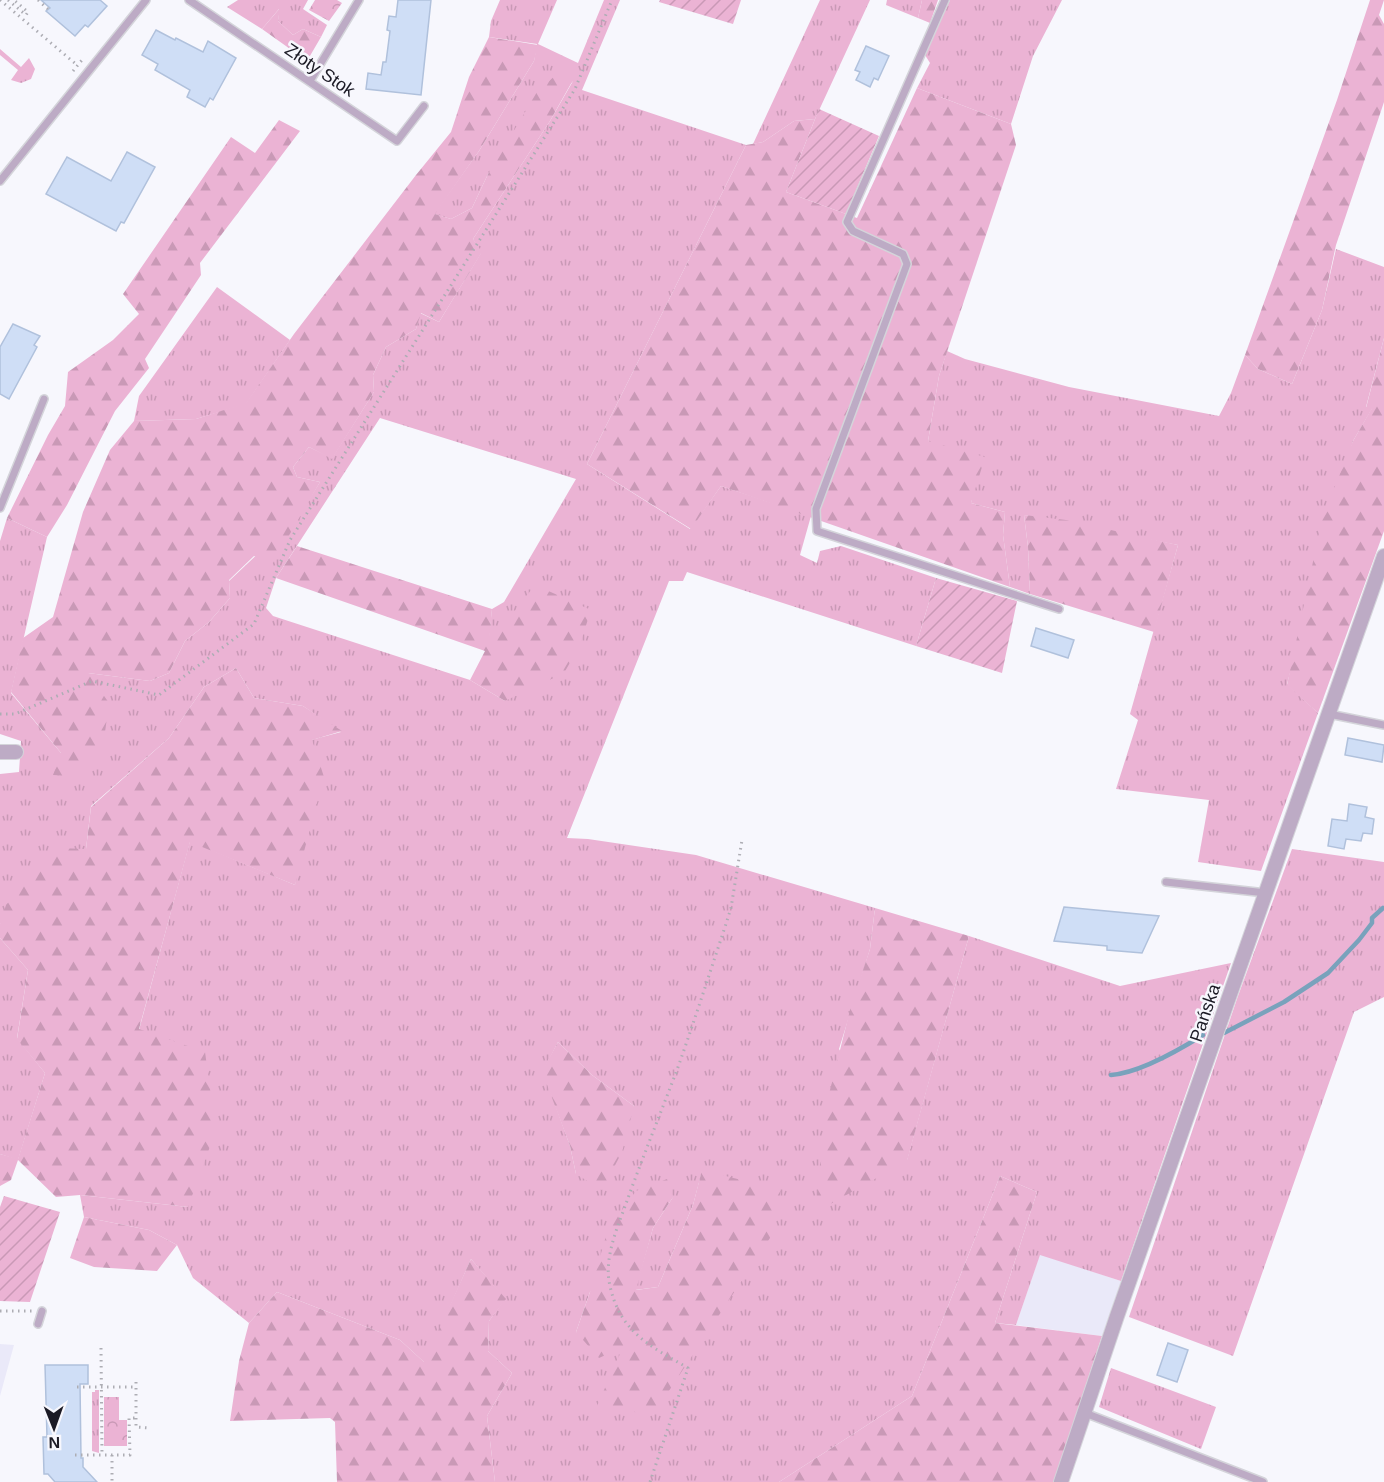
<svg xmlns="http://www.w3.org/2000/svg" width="1384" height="1482" font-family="Helvetica,sans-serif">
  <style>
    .built { fill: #eae9f9 }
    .grass { fill: url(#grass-tufts); fill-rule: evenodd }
    .forest { fill: url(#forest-firs) }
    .park { fill: url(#park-crowns) }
    .garden { fill: url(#garden-furrows) }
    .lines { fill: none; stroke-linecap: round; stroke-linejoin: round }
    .stream { stroke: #79a2bc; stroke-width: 4.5 }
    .building { fill: #cfdef6; stroke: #b0c1dc; stroke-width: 1.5 }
    .service-casing { stroke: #d4d4da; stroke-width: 10 }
    .minor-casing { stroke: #d4d4da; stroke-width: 16 }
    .path { stroke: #adadb4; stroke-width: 3; stroke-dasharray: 1.5 4.5; stroke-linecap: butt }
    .service { stroke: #bdabc5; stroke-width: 7 }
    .minor { stroke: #bdabc5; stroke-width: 14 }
    .labels { text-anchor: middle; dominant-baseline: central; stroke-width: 5; stroke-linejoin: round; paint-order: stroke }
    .street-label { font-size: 18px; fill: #1b1a25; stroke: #f7f7fd }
  </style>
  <defs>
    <pattern id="grass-tufts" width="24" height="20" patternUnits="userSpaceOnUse" patternTransform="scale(1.5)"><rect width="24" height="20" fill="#ebb3d4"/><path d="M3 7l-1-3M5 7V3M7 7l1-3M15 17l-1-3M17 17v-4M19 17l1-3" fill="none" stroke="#c999b6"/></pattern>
    <pattern id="forest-firs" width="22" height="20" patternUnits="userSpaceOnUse" patternTransform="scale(1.5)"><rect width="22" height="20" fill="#ebb3d4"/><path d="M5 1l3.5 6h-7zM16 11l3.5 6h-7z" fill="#c999b6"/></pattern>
    <pattern id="park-crowns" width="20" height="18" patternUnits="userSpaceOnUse" patternTransform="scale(1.5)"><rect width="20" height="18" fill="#ebb3d4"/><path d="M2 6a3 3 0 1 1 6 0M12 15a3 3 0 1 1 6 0" fill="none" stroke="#c999b6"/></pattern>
    <pattern id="garden-furrows" width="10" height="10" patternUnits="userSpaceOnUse" patternTransform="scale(1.5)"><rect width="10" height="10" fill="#ebb3d4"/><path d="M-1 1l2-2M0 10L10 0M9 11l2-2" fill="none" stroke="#c999b6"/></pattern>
  </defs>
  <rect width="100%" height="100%" fill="#f7f7fd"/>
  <path class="built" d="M1040,1254l81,27 -19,55 -86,-11z
    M0,1344l14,1 -14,51z"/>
  <path class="grass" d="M238,0h70l-5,9 24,16 -6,12 -18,-8 -10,6 -15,-14 1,-12 -17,20 -35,-22z
    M500,0h57l-19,44 40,19 26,-63h16l-38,90 164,55 -159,319 103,65 31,-43 90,30 -11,39 17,8 3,-12 21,-5 95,32 -20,68 -229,-74 -4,9h-14l-102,257 21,1 108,16 179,53 -5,41 -31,100 68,111 62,-224 151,50 111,-23 -110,318 -81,-26 -24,70 -21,-2 42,-131 -37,-16 -88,220 -133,86h-284l-8,-66 25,-43 -24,-22 1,-30 16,-22 -34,-40 -46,104 -25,-23 -123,-48 -28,31 -56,-45 -16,-33 -28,-15 -65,-13 -4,-22 108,12 -49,-177 51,-189 105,44 16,-145 30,-8 -38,-26 -49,-8 -18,-30 -32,19 -35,51 -78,68 -5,43 -86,75v-150l19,-2 2,-31 -21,-7v-193l7,-23 40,19 -36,156 50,60 27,-80 62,8 19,-8 16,-32 24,-19 21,-24 -1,-17 71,-67 20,-32 -23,-5 -4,-10 16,-20 23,11 42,-66 -1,-17 13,-28 30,-18 4,-16 19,9 42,-69 -8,-14 77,-118 23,-40 -85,93 -16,34 -21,11 -17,-5 45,-63 55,-90 3,-17 -48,-7 2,-16zM380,418l196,61 -72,123 -12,7 -4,36 17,56 -35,-21 -197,-64 -7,-8 10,-30zM558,1042l34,33 42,31 -58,68 -6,-28 -27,-75zM702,1171l-49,244 -30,-69 -47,-14 14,-40 83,-95 -20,31 -18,62 23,-3 35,-82z
    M820,0h50l-55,119 -21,2 -31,21 -10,2z
    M887,0h35l-4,18 -32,-13z
    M950,0h112l-29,56 -22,68 -94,-36 13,-25 -5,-8z
    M0,49l21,18 8,-9 6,11 -4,10 -10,4 -10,-3 7,-10 -18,-15z
    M1336,249l48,18v71l-18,69h7l-20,34 -66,243 31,29 -57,158 -63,-9 11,-62 -93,-11 22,-69 -8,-6 48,-169 -154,-30 4,32 2,47 -20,-7 -7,-52 2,-23 -34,-9 1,-5 -44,-57 11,-65 8,-25 18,8 104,28 150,29 12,-23 14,-38 13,14 34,15 30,-74z
    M217,287l73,53 -44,64 -50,15 -62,2 5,-25z
    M1292,849l92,13v135l-30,15 -121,344 -104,-39 109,-321z
    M0,938l28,32 -11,68 28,35 -27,87 -18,-6z
    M1111,1368l105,39 -15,42 -102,-42z
    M95,1390h4v63l-7,-2v-59h3z"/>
  <path class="forest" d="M922,0h16l-8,23 -12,-5z
    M1370,0h14l-5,15 5,9v78l-48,143 -14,65 -30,74 -34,-15 -13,-14 92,-255z
    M280,8l-2,13 15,14 10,-6 18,8 -14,24 -45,-32z
    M489,37l49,8 -4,16 -55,90 -44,63 16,5 21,-11 16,-34 49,-82 21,-19 15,7 -23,41 -77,118 9,13 -43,70 -18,-9 -5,16 -30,18 -13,28 1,17 -42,67 -23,-12 -16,20 4,10 23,5 -47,81 -19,-7 -25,24 1,18 -21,24 -24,19 -16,32 -19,8 -62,-8 21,30 -7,51 -31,23 -18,-2 8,-22 -50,-61 12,-54 30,-21 30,-105 27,-62 24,-29 62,-2 50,-16 48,-69 122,-159 35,-43 18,-55z
    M917,88l94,36 5,21 -77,231 -11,65 57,16 -14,46 34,9 -2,23 7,52 -289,-101 -30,43 -104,-65 159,-319 17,-3 31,-21 21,-2 -29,73 71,26z
    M279,120l21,11 -100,132 1,12 -56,84 4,9 -34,43 -48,94 -20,32 -40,-19 41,-83 17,-29 3,-34 45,-32 26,-26 -16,-20 108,-157 24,16z
    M1384,338v193l-66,182 -31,-28 35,-166 31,-78 19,-33h-6z
    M1024,515l42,5 112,25 -24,87 -124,-38 -2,-47z
    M297,546l195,63 -3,35 46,-59 56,25 -12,37 -15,26 -59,28 -35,-21 15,-29 -209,-73z
    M236,668l18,30 49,8 39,25 -30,9 12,37 -29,108 -105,-43 -51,187 66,23 11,78 -28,77 -108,-12 -24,2 -38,-37 -7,20 -11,6v-32l18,5 27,-86 -28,-34 11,-69 -28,-32v-14l6,-19 51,-57 29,1 5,-42 78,-69 35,-51z
    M875,908l94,28 -62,225 -91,51 11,-110 24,-96 19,-57z
    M558,1042l34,33 42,31 -12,46 -20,38 -26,-16 -6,-28 -28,-75z
    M702,1170l79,20 -11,48 -117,177 -56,-9 26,-59 -24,11 -23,-26 14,-40 18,-63 28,-38 31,-12 6,18 -20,31 -17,62 22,-3 35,-82z
    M1000,1176l37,16 -42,131 107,13 -48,146h-275l133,-86z
    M84,1217l65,13 28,15 -20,26 -63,-4 -24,-9z
    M471,1259l35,40 -17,22 -1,30 24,22 -25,43 8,66h-158l-2,-60 -5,-4 -100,3 9,-60 10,-38 28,-31 123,48 24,22z"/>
  <path class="park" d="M315,0h22l5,3 -13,18 -20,-11z
    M104,1397h15v23h8v26h-23z"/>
  <path class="garden" d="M660,0h81l-8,24 -74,-22z
    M819,109l60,27 -33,78 -60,-22z
    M936,578l81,23 -15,72 -86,-27z
    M4,1196l56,16 -30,90 -30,-1v-94z"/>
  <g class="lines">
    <path class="stream" d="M1224,1033l60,-31 44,-29 31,-33 13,-17v-5l11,-10
      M1111,1075c27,-2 68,-25 92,-40"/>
  </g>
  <path class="building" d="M41,0h59l7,6 -19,21 -3,-2 -10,11 -29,-25 4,-3z
    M398,0h33l-10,95 -55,-6 2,-16 13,2 2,-13h3l4,-31 -3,-1 2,-14 7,1z
    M156,30l19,10 1,-2 27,14 5,-11 28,17 -23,42 -3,-2 -5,9 -18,-10 3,-7 -35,-20 3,-6 -16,-9z
    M866,46l23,10 -11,24 -4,-2 -4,9 -14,-7 4,-8 -5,-2z
    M127,152l28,15 -31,56 -3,-1 -5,9 -70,-37 21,-37 44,24z
    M13,324l27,12 -6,9 3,2 -28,52 -9,-5v-47z
    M1036,628l38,12 -6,18 -37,-12z
    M1348,738l36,7 -2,17 -37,-7z
    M1349,804l18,3 -2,10 9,2 -2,15 -9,-1 -2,8 -15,-2 -2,10 -16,-3 4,-27 15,2z
    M1064,907l95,9 -17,37 -35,-3v-4l-53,-5z
    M1168,1343l20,7 -11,32 -20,-7z
    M45,1365h43v19h-8l1,74h2v9l14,15h-42l-7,-8h-4l-1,-37h4z"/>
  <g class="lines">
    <defs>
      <path id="service" d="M189,0l208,141 27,-35
        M945,0l-98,222 6,9 50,23 4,10 -91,245 1,22 242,78
        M310,81l49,-81
        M0,181l146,-181
        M0,508l44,-109
        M1329,714l55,11
        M1166,882l100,11
        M38,1324l4,-13
        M1085,1413l178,69"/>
      <path id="minor" d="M0,752h16
        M1061,1482l56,-166 267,-760"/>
    </defs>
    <use href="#service" class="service-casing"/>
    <use href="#minor" class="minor-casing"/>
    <path class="path" d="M0,0l77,65
      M8,0l18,15 2,-3 -14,-12
      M38,0l10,9
      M73,71l9,-11
      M0,714h15l77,-33 67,14 95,-71 36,-84 285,-451 37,-89
      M0,1311h32
      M101,1348l1,107
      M136,1382v45l13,1
      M77,1387h59
      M75,1455h55l-1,-37h7
      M112,1455v27
      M650,1482l38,-114c-38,-22 -68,-36 -78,-82 -7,-29 9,-62 18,-88 16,-44 33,-86 49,-128 17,-48 32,-95 48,-143l6,-19 11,-68"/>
    <use href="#service" class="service"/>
    <use href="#minor" class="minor"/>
  </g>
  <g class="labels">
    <g class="street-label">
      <text transform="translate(320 70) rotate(34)">Złoty Stok</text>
      <text transform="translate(1205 1013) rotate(-71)">Pańska</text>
    </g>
  </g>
  <g transform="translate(54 1428) rotate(179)" stroke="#f7f7fd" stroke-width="4.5" paint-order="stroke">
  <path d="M0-4.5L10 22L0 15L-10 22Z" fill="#1b1a25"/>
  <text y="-9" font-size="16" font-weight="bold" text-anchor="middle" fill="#1b1a25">N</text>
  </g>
</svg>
